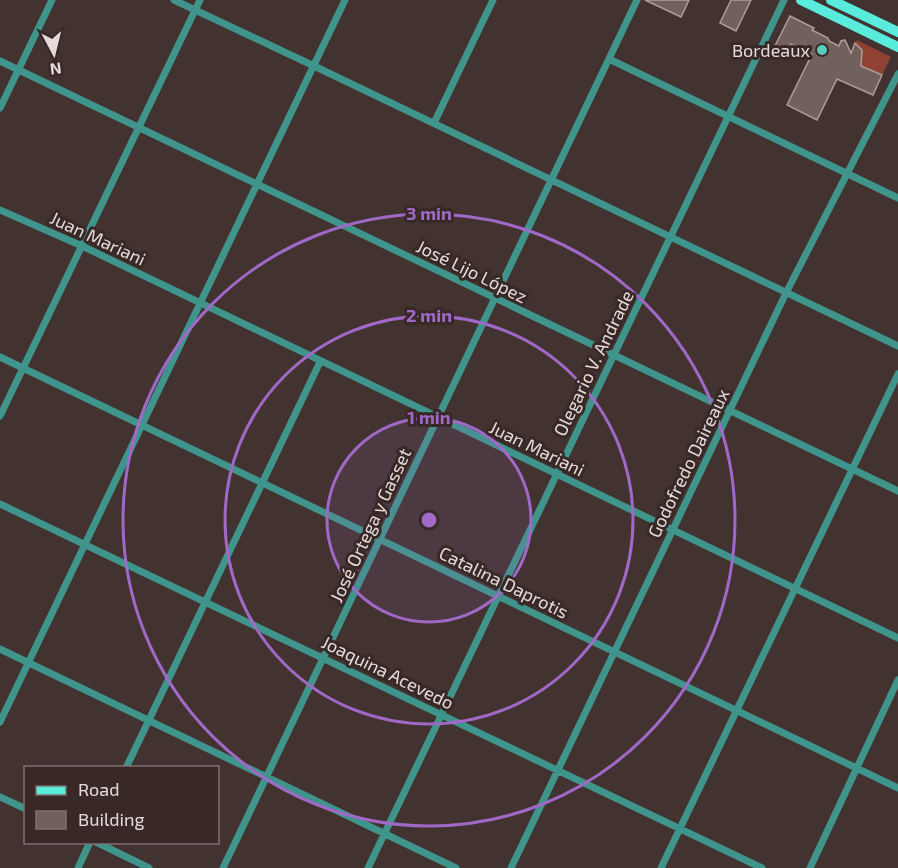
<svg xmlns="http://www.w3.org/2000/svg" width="898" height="868" font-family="'Exo 2',sans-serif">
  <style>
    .green { fill: #8f4132 }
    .building { fill: #71605c; stroke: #ae9c98; stroke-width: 1.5 }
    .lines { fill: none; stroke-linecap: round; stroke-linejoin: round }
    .street { stroke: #3f958b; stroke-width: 7 }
    .primary { stroke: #59ecdc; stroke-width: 10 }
    .ring { fill: none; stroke: #a069c8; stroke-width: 3 }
    .poi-dot { fill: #58cec0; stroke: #382926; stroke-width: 2 }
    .labels { text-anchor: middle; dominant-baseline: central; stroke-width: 6; stroke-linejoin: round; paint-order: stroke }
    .poi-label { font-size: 18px; fill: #e5dbd9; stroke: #382926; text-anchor: end }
    .street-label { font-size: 18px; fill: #e5dbd9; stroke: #382926 }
    .centre { fill: #a069c8; stroke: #382926; stroke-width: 3 }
    .ring-label { font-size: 18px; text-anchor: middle; font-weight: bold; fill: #a069c8; stroke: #382926; stroke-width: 6; stroke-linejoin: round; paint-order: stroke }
  </style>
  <rect width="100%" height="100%" fill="#423330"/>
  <path class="green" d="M857,40l34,17 -9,18 -21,-9 1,-16 -7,-7z"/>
  <path class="building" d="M645,0h44l-8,17z
    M731,0h20l-15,31 -16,-8z
    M790,16l24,12 -2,2 16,8 1,3 10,5 2,-5 4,-1 6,13 4,-10 7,7 -1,16 21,9 -9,20 -36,-16 -20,41 -30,-15 25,-51 -21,-10 -5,10 -12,-6z"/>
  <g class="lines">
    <path class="street" d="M174,0l140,66 584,280
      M609,59l289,139
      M0,61l898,430
      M0,108l52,-108
      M434,123l59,-123
      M0,210l82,36 816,392
      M0,357l898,431
      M0,416l200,-416
      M0,504l762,364
      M0,649l456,219
      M0,722l345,-722
      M126,768l194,-406
      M0,797l26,12
      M96,842l53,26
      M78,868l12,-26
      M223,868l414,-868
      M368,868l416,-868
      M511,868l275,-575 112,-219
      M661,868l237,-494
      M810,868l88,-188"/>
    <path class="primary" d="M801,0l97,47
      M831,0l67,32"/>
  </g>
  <circle cx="429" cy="520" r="102" fill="#a069c8" fill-opacity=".12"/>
  <g class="ring">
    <circle cx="429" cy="520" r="102"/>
    <circle cx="429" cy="520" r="204"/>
    <circle cx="429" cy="520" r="306"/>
  </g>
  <circle class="poi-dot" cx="822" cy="50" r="6"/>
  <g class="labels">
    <g class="poi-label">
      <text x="810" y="50">Bordeaux</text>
    </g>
    <g class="street-label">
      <text transform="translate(98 238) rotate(25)">Juan Mariani</text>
      <text transform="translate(472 271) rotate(26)">José Lijo López</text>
      <text transform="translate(593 363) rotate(-64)">Olegario V. Andrade</text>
      <text transform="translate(537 448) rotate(26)">Juan Mariani</text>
      <text transform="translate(688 463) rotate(-64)">Godofredo Daireaux</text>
      <text transform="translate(370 525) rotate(-65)">José Ortega y Gasset</text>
      <text transform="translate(504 582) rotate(26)">Catalina Daprotis</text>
      <text transform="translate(388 672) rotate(26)">Joaquina Acevedo</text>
    </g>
  </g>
  <circle cx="429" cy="520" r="9" class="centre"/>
  <g class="ring-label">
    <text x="429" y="220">3 min</text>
    <text x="429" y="322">2 min</text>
    <text x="429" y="424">1 min</text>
  </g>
  <rect x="24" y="766" width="195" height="78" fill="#382926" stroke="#7d706e" stroke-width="1.5"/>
  <rect x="36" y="786" width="30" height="9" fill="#59ecdc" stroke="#7d706e" stroke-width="1.5"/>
  <text x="78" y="796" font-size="18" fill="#e5dbd9">Road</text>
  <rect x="36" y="811" width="30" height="18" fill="#71605c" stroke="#7d706e" stroke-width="1.5"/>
  <text x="78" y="826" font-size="18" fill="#e5dbd9">Building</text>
  <g transform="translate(54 54) rotate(173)" stroke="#382926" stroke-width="4.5" paint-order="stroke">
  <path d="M0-4.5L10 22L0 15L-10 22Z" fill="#e5dbd9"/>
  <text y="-9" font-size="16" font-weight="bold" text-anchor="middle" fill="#e5dbd9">N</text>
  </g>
</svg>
